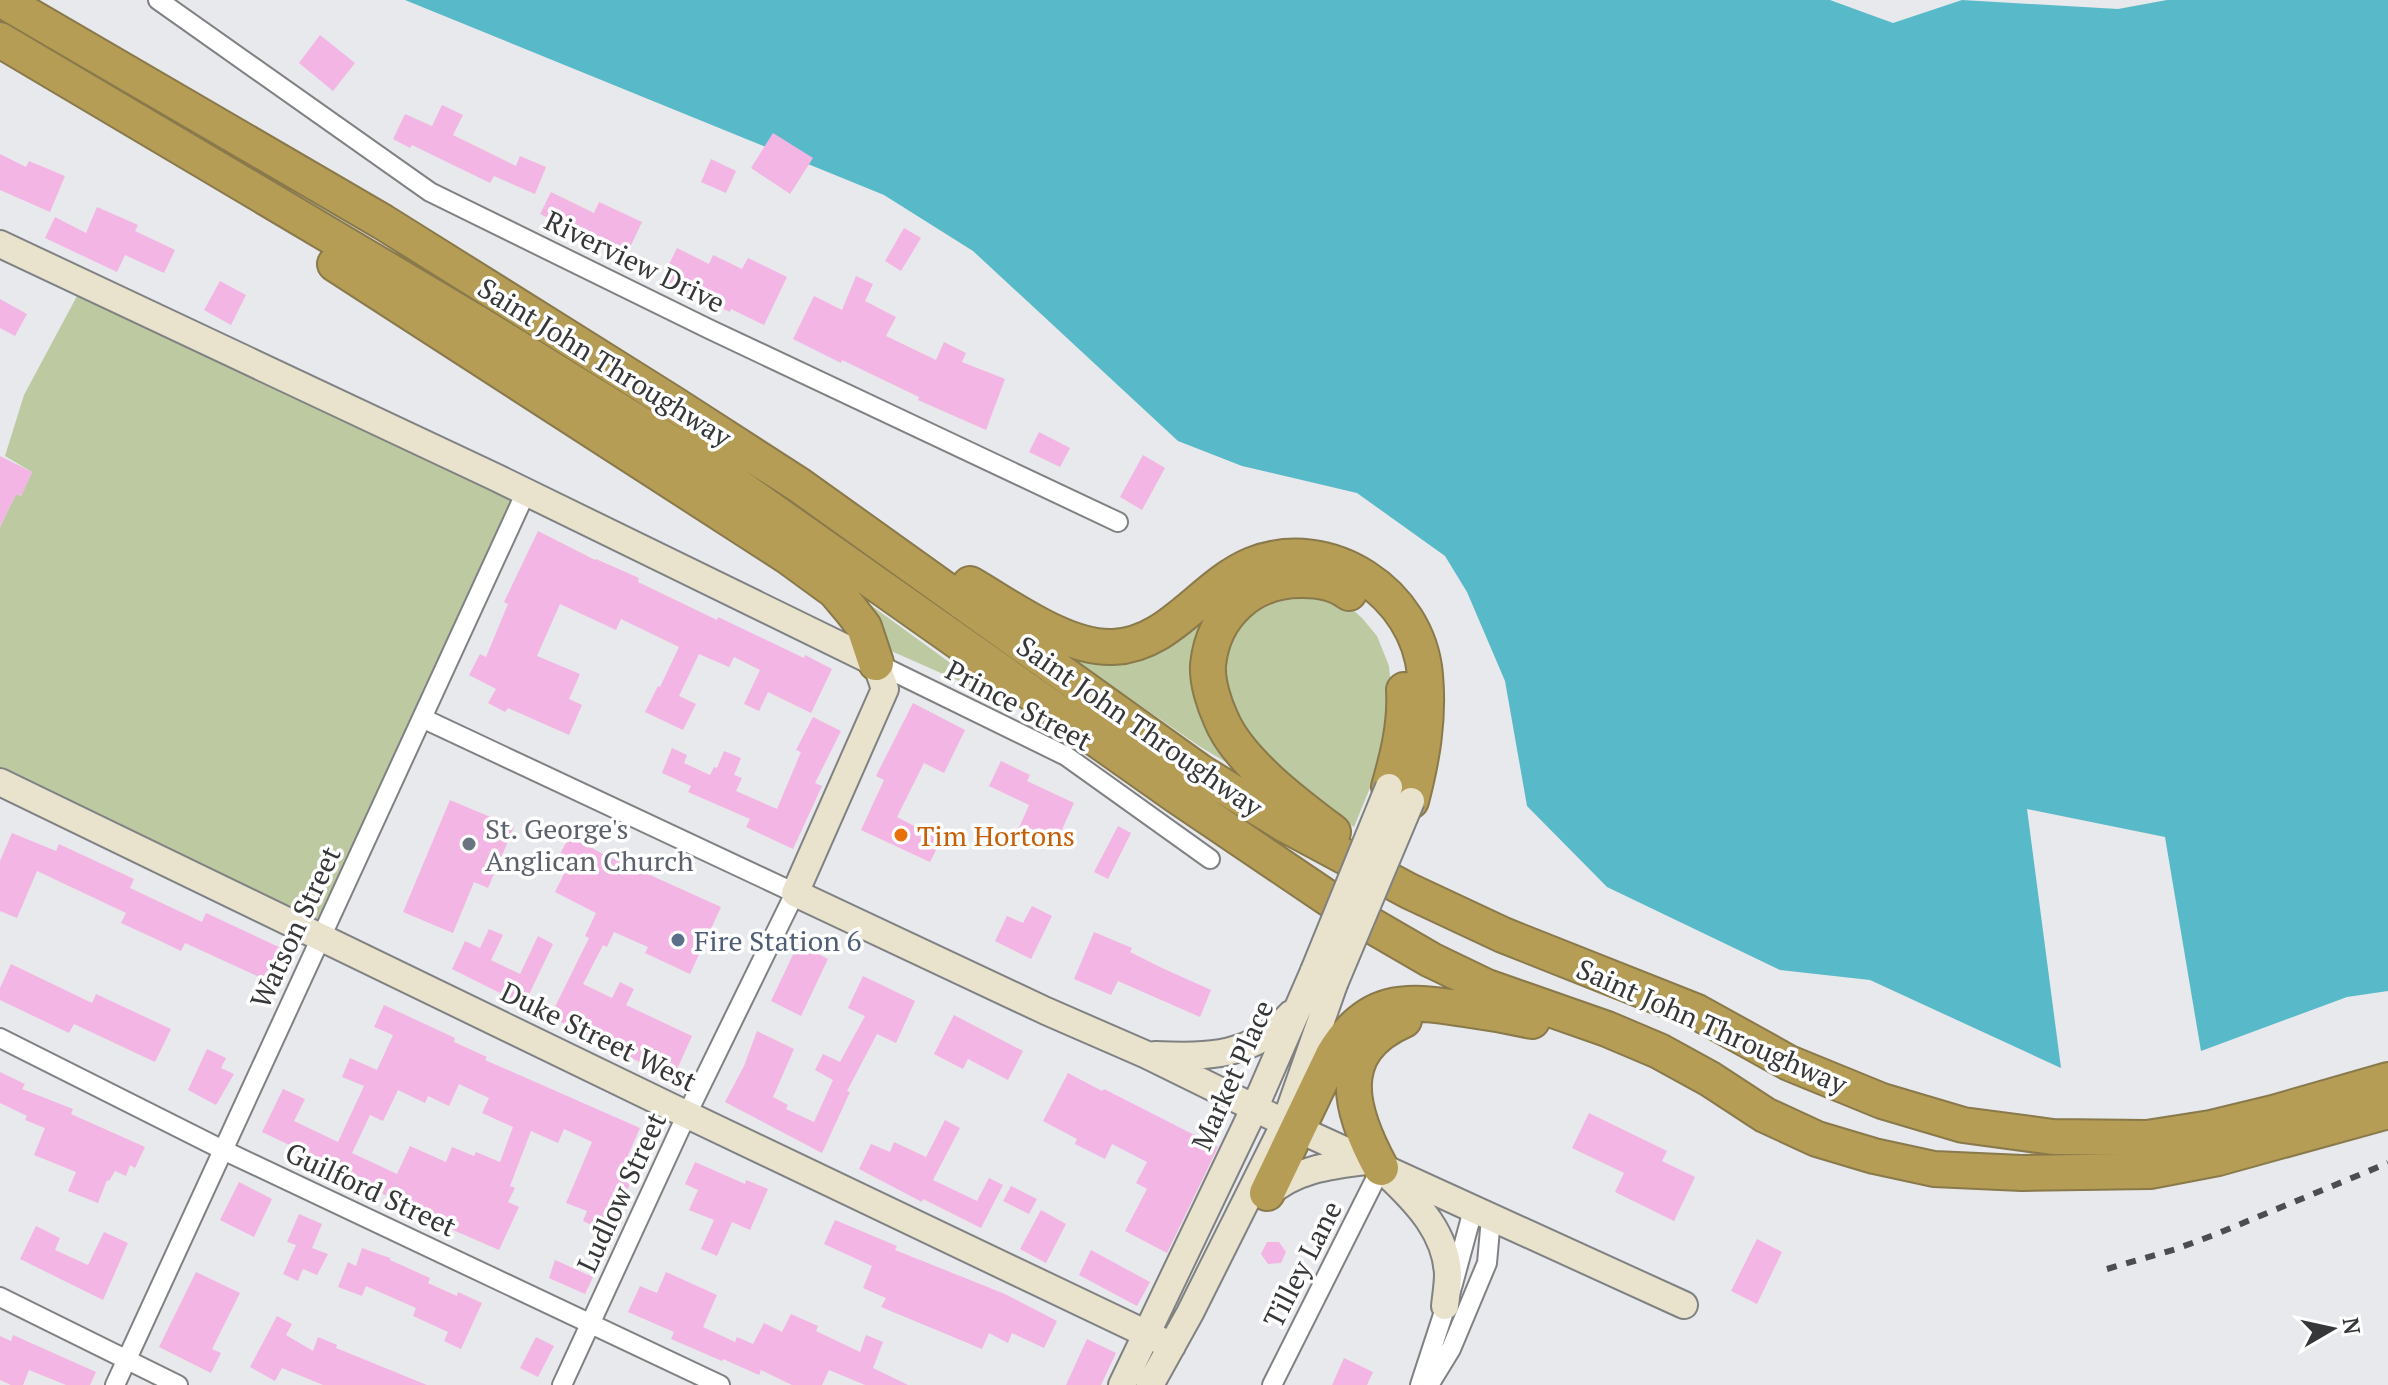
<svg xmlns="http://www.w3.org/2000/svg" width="2388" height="1385" font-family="'PT Serif',serif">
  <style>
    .green { fill: #bcc9a1 }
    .water { fill: #58bac8 }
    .building { fill: #f3b5e4; fill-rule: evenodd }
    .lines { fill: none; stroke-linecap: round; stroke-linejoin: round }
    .street-casing { stroke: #7f8183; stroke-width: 22 }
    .secondary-casing { stroke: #7f8183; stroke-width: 30 }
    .highway-casing { stroke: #89794b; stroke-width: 38 }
    .street { stroke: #fff; stroke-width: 18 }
    .secondary { stroke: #e9e2cc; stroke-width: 26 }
    .highway { stroke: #b59d55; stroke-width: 34 }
    .rail { stroke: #4b4d4e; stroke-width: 6; stroke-dasharray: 10 10; stroke-linecap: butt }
    .secondary-bridge-casing { stroke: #7f8183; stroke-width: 30; stroke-linecap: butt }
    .secondary-bridge { stroke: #e9e2cc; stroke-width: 26 }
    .food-dot { fill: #e8710a; stroke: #fff; stroke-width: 3 }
    .worship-dot { fill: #6b7280; stroke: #fff; stroke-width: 3 }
    .service-dot { fill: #5c6f8a; stroke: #fff; stroke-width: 3 }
    .labels { text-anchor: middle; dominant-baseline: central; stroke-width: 7; stroke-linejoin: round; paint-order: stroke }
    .street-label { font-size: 28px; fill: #363738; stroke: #fff }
    .worship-label { font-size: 28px; fill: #5b616d; stroke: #fff; text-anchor: start }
    .food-label { font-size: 28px; fill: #c56008; stroke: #fff; text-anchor: start }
    .service-label { font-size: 28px; fill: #4e5e75; stroke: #fff; text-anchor: start }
  </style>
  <rect width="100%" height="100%" fill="#e7e9ec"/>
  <path class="green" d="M84,283l442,209 -206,446 -320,-156v-255l16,-33 5,2 11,-24 -27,-16 19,-61z
    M1308,593l44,16 10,9 15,18 12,30 4,46 -19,66 -20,49 -63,-42 -59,-65 -10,-59 19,-40 27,-21z
    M865,601l135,98 -118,-52z
    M1210,612l24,155 -35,-21 -144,-99z"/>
  <path class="water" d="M405,0h1425l63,23 69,-23 156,9 49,-9h221v991l-41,6 -146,54 -36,-214 -138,-28 34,259 -191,-88 -90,-10 -173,-83 -80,-81 -22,-125 -38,-89 -22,-36 -88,-63 -115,-27 -64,-25 -205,-190 -89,-56z"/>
  <path class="building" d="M320,35l35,28 -22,28 -34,-28z
    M442,105l21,10 -10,20 63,31 4,-10 26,11 -11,27 -41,-18 -4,7 -78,-38 -2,3 -17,-9 12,-25 27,12z
    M773,133l40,25 -23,36 -39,-26z
    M0,154l26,13 3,-6 36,15 -15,36 -50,-22z
    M711,159l25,12 -10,22 -25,-11z
    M551,192l43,21 5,-11 43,20 -16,34 -86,-42z
    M97,207l41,18 -3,6 40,19 -11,23 -39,-18 -8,17 -72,-34 10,-21 31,16z
    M904,228l17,10 -20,33 -16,-10z
    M677,248l32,16 4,-9 29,14 6,-11 39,19 -23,48 -33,-16 -1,3 -68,-33z
    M856,276l17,8 -8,17 31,16 -10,19 50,24 8,-18 22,11 -4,9 43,17 -19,51 -68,-30 1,-3 -77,-37 -1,3 -48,-24 21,-43 28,14z
    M220,281l26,14 -15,30 -27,-15z
    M0,299l27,15 -12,22 -15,-8z
    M1039,432l31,16 -10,19 -31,-15z
    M1143,455l22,13 -23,42 -22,-13z
    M0,456l32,16 -11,24 -5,-2 -16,33z
    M538,531l57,29 1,-1 43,19 -1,4 79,38 1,-3 86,41 1,-3 27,14 -21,44 -43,-21 -9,19 -15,-7 16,-34 -26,-13 -5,10 -30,-13 -20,42 17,8 -13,26 -38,-18 13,-26 2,1 19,-40 -58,-28 -5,11 -56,-26 -23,52 43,18 -11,25 13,6 -13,30 -61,-27 -3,4 -17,-9 8,-14 -27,-14 11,-21 6,3 22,-53 -4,-2z
    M913,703l52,27 -21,43 -20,-10 -27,54 44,23 -11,22 -69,-32 23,-50 -8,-4z
    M813,717l28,14 -26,52 7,3 -29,63 -47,-22 4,-8 -62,-27 3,-6 -29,-13 10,-25 15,7 -3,8 26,12 4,-8 3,1 7,-17 17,7 -7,17 8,3 -6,13 41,18 24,-57 -5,-2z
    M1001,761l29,14 -3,6 47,22 -19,42 -36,-17 10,-23 -40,-19z
    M450,800l64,27 -26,61 -14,-6 -21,51 -50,-21z
    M1118,826l13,7 -23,46 -14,-7z
    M12,833l44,18 3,-7 75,35 -4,9 72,34 4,-9 75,35 -15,32 -81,-37 -4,8 -25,-12 -35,-16 5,-10 -89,-42 -20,47 -17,-7v-50z
    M570,835l29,17 122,55 -31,67 -45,-21 3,-6 -34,-15 -7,15 -4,-2 -20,39 29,14 8,-16 14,7 -8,16 66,31 -19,42 -103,-49 1,-2 -21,-10 39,-79 -4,-2 11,-23 -41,-21 13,-26 -11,-6z
    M1032,906l20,10 -21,43 -36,-18 12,-25 16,7z
    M489,929l14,6 -12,25 29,14 18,-38 15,8 -29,61 -72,-36 13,-28 15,7z
    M1094,932l38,16 -2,4 32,16 49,22 -11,27 -82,-36 -7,14 -37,-16z
    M798,944l30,15 -27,57 -30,-15z
    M11,964l81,39 4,-9 75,35 -16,33 -81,-38 -5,9 -69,-33v-12z
    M863,976l52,25 -19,42 -19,-9 -30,57 3,1 -28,61 -97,-51 19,-36 13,-35 37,18 -21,48 15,8 -2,4 28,13 19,-42 -18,-10 8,-16 17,8 25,-46 -17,-8z
    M384,1005l71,33 -1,4 33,15 -2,3 155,68 -18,41 12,6 -26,58 -25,-12 4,-10 -21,-8 26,-61 -28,-13 -6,14 -27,-12 -21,55 5,2 -7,14 11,5 -20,43 -76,-33 1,-2 -38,-17 1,-2 -69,-34 1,-3 -57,-27 21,-43 22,10 -11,22 44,21 26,-56 -22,-9 8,-19 27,12 16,-35 -19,-8zM459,1084l30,14 -7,15 31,14 -13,35 -24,-10 -2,4 -22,-9 -6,15 -36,-16 -13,28 -45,-21 18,-38 13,6 15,-31 27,13 3,-7 21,10z
    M954,1015l69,36 -15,29 -40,-21 -5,10 -29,-15z
    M207,1049l19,9 -5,10 13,6 -18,31 -28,-15z
    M0,1072l25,12 -3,5 51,20 -2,5 74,33 -10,21 -5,-3 -4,11 -11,-5 -6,10 -2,-1 -9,23 -30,-12 8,-19 -42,-17 11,-27 -20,-8 2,-4 -27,-13z
    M1068,1073l34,18 2,-2 114,58 -51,106 -42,-22 22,-42 -11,-6 11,-21 -35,-18 -7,15 -30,-15 2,-5 -34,-18z
    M1589,1113l78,38 -5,10 33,16 -21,44 -59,-29 9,-19 -52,-25z
    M945,1120l15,8 -27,52 44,21 12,-23 14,7 -22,43 -58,-29 -1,3 -63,-33 12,-25 19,8 4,-10 32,15z
    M695,1162l50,22 1,-4 22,9 -18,41 -18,-8 -15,34 -16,-7 13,-29 -25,-10 9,-20 -13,-6z
    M239,1182l33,17 -18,38 -34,-17z
    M1011,1186l26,13 -8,15 -26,-13z
    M1041,1210l25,14 -20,39 -26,-14z
    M299,1214l23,10 -10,24 16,6 -11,21 -14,-6 -5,12 -15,-7 13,-29 -9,-3z
    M835,1220l62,26 -2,4 110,44 52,27 -13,27 -32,-15 -4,10 -19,-10 -7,16 -101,-42 5,-9 -23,-10 9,-22 -48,-22z
    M36,1226l24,12 -5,12 33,15 16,-33 24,11 -25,57 -83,-41z
    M1757,1239l25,13 -25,52 -26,-13z
    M1267,1242h12l7,10 -5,11 -13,1 -7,-10z
    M362,1248l28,10v2l40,18 -2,5 29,13 1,-4 24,11 -21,46 -17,-8 4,-9 -35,-16 3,-8 -50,-22 -4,10 -24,-9 10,-25 8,4z
    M1091,1250l59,32 -13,24 -58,-31z
    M555,1260l38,17 -8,17 -36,-16z
    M196,1272l44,21 -28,56 9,4 -10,20 -52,-26z
    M666,1272l51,23 -14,32 32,15 2,-5 16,7 11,-21 18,9 9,-18 27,12 -2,5 44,21 6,-17 17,7 -10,26 35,17h-43l-36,-15 -7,15h-30l-31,-15 -2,5 -36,-16 -1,2 -51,-22 3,-7 -46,-20 12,-26 17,7z
    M277,1316l15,8 -6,11 27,16 5,-14 19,8 -1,3 91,37h-104l-41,-17 -7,13 -25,-14z
    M13,1335l83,37 -6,13h-24l-37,-15 -6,15h-12l-11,-5v-44l11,5z
    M536,1337l18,9 -16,31 -18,-9z
    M1087,1339l29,14 -15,32h-35z
    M1344,1358l29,14 -6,13h-35z"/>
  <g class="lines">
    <defs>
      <path id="street" d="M158,0l272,192 279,137 409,193
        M876,663l190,93 144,103
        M422,718l373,175 -108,221 -125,271
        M0,1038l223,112 497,235
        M0,1297l178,88
        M115,1385l411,-893
        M1272,1385l109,-217
        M1420,1385l33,-101 20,-74
        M1429,1385l22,-36 36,-86 4,-45"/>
      <path id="secondary" d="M0,244l493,232 383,187 9,26 -90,204 251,118 101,44 138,68
        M0,782l671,325 501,239
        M1155,1055c54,2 97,2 136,-41
        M1298,1129l386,176
        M1392,1179c27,26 54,55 56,95 0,11 -2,22 -3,32
        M1266,1196c26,-26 65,-31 100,-35
        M1122,1385l132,-276 60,-138
        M1150,1385l40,-72 95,-190 49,-139"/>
      <path id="highway" d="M2,0l381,222 289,181 127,82 400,286 85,53 125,67 94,44 194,77 92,51 93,38 81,24 90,12 94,1 64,-10 62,-15 115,-33
        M0,40l479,284 240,149 458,323 173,117 81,47 56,27 120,42 52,22 51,28 55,36 52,24 57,17 60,13 88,4 128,-2 68,-13 170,-47
        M335,264l452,292 48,35 16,19 13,17 12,36
        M970,584c40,23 96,65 143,63 57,-2 89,-61 139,-82 77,-31 166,28 173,110 4,44 -3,84 -14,126
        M1389,787c9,-32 17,-63 15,-97
        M1333,832c-36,-27 -95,-71 -112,-113 -7,-15 -14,-37 -13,-54 5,-50 43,-86 95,-85 15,0 33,3 46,13
        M1381,1168c-30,-55 -50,-116 23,-148
        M1267,1193l66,-138c34,-57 71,-56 131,-46 22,3 45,7 68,12"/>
    </defs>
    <use href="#street" class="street-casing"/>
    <use href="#secondary" class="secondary-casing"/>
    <use href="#highway" class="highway-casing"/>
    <use href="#street" class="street"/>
    <use href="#secondary" class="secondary"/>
    <use href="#highway" class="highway"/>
    <path class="rail" d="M2107,1269l69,-20 38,-14 174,-72"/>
    <defs>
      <path id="secondary-bridge" d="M1314,971l75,-184
        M1334,984l77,-183"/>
    </defs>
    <use href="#secondary-bridge" class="secondary-bridge-casing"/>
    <use href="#secondary-bridge" class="secondary-bridge"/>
  </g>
  <circle class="food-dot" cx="901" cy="835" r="8"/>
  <circle class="worship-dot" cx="469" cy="844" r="8"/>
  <circle class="service-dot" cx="678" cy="940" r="8"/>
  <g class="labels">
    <g class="street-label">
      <text transform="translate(635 261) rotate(26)">Riverview Drive</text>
      <text transform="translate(605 362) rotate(32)">Saint John Throughway</text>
      <text transform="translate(1019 705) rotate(28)">Prince Street</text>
      <text transform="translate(1140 726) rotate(35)">Saint John Throughway</text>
      <text transform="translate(295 927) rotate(-65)">Watson Street</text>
      <text transform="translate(1712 1026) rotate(24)">Saint John Throughway</text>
      <text transform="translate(599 1036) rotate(26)">Duke Street West</text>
      <text transform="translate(1232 1075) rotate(-66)">Market Place</text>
      <text transform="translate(371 1189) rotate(25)">Guilford Street</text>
      <text transform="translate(621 1192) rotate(-65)">Ludlow Street</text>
      <text transform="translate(1302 1264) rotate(-63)">Tilley Lane</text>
    </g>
    <g class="worship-label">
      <text x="485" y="828">St. George's<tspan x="485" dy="32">Anglican Church</tspan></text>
    </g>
    <g class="food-label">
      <text x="917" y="835">Tim Hortons</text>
    </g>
    <g class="service-label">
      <text x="694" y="940">Fire Station 6</text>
    </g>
  </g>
  <g transform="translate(2332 1329) rotate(81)" stroke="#ffffff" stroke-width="6" paint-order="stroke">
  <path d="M0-6L14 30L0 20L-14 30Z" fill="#363738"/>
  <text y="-12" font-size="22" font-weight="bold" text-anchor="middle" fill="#363738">N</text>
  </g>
</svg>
